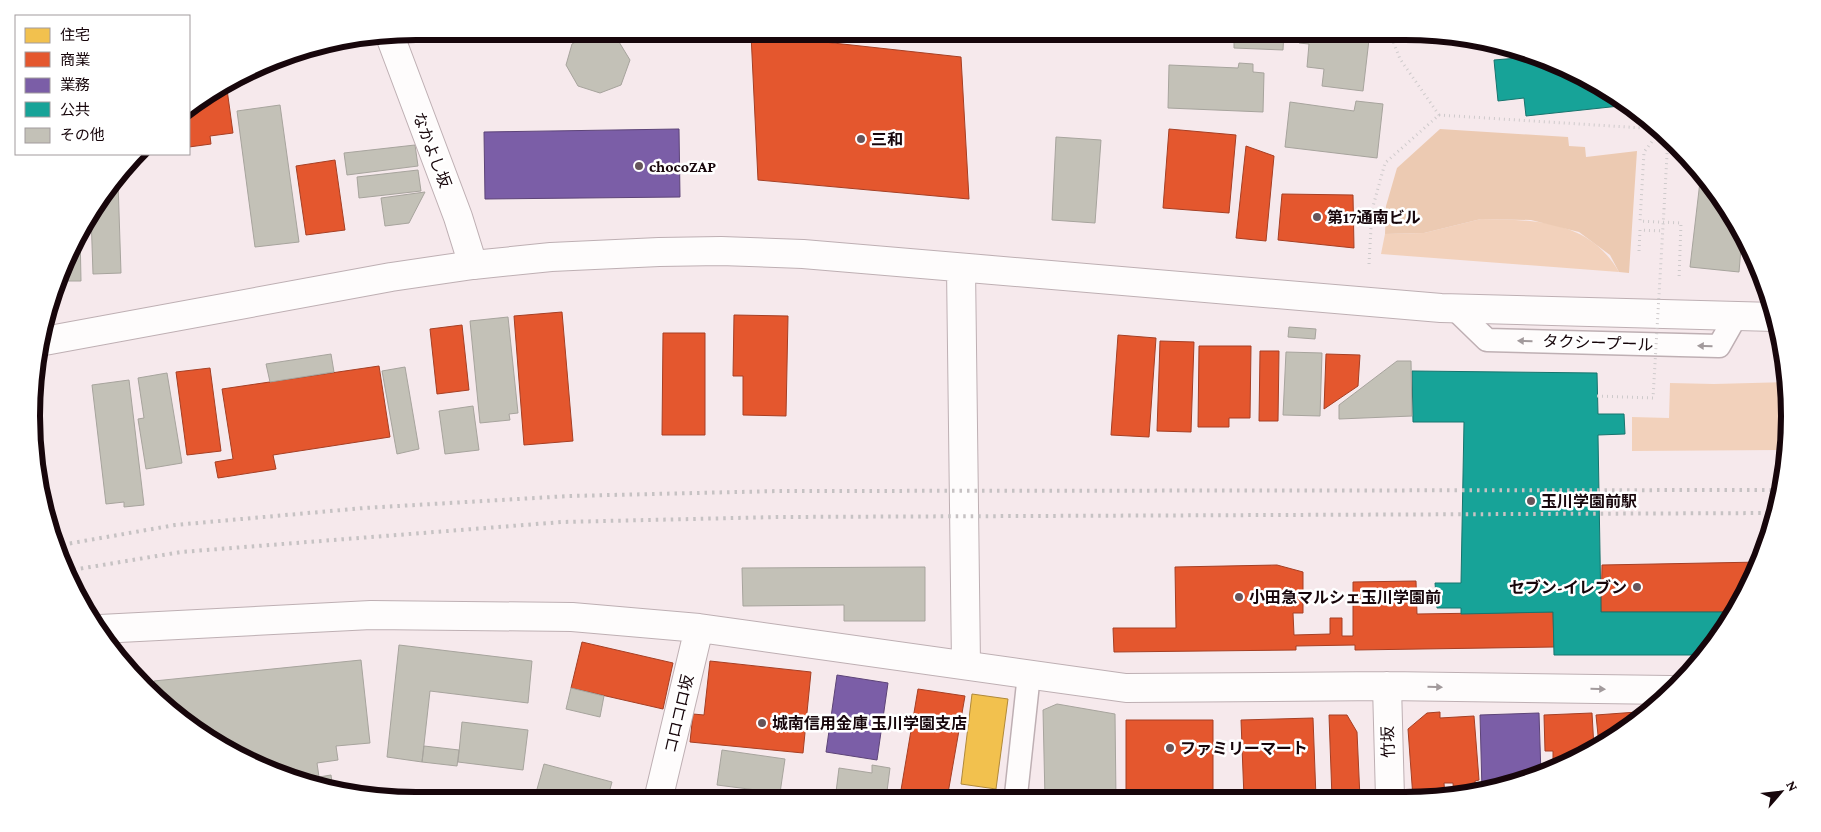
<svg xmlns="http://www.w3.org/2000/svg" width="1821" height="832" font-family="'Crimson Pro','Noto Sans JP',serif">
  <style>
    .green { fill: #f2d1bb }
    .forest { fill: #eccab2 }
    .homes { fill: #f2c14e; stroke: #b0893a }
    .shops { fill: #e4572e; stroke: #a63f24 }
    .offices { fill: #7b5ea7; stroke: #5d4478 }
    .public { fill: #17a398; stroke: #17746e }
    .building { fill: #c3c1b7; stroke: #a7a49d }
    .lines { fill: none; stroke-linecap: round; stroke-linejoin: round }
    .service-casing { stroke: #beafb3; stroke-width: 25 }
    .minor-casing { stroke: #beafb3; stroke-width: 30 }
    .tertiary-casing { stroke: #beafb3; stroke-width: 30 }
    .path { stroke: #cecacb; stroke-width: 3; stroke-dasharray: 1 4; stroke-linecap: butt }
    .service { stroke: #fefcfc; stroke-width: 22 }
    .minor { stroke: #fefcfc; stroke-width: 28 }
    .tertiary { stroke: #fefcfc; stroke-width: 28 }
    .rail { stroke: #c6c2c3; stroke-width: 4; stroke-dasharray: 2.5 5; stroke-linecap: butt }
    .path-bridge { stroke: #cecacb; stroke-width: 3; stroke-dasharray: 1 4; stroke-linecap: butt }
    .oneway { fill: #a29a9c }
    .poi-dot { fill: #65555a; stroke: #fff; stroke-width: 2 }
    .labels { text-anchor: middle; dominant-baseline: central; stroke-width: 5; stroke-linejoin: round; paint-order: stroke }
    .poi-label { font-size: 16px; font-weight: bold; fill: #17060b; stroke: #fff; text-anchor: start }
    .street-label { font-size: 16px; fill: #17060b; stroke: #fff }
    .rim { fill: none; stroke: #17060b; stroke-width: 6 }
  </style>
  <rect width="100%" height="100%" fill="#f6e9ec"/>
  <path class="green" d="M1481,219c54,1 108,1 138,53l-238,-18 4,-20 39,-1z
    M1786,382l4,34 -4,34 -154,1v-34l37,1 1,-35 44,1z"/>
  <path class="forest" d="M1440,129l128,8 1,9 16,1 1,10 51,-6 -8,122 -10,-1 -9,-17 -31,-23 -48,-12 -50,-1 -57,14 -39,1 1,-28 11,-38z"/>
  <path class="homes" d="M972,694l36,5 -12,90 -35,-5z"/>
  <path class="shops" d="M751,34l210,23 8,142 -211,-19z
    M226,82l7,51 -23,3 1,8 -22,3v-39z
    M1169,129l67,6 -7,78 -66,-5z
    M1246,146l28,10 -8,85 -30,-3z
    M335,160l10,70 -39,5 -10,-69z
    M1282,194l71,1 1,53 -76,-8z
    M562,312l11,129 -49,4 -10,-129z
    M734,315l54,1 -2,100 -43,-1v-39h-10z
    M462,325l7,65 -32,4 -7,-65z
    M663,333h42v102h-43z
    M1118,335l38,3 -7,99 -38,-2z
    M1160,341l34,1 -3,90 -34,-1z
    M1199,346h52l-1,72h-21v9h-31z
    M1260,351h19l-1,70h-19z
    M1326,354l34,1 -2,31 -34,23z
    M379,366l11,71 -117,18 3,14 -58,9 -3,-16 18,-3 -11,-70z
    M210,368l11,83 -34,4 -11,-83z
    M1761,562l-29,50h-131l1,-47z
    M1277,565l26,7v41h-10l1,22 36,-1v-16h12v18h11v-54l63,-1 1,33 136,-2 1,35 -199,3v-5l-59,1v4l-182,2 -1,-24h63l-1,-61z
    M582,642l91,21 -10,46 -92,-21z
    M710,661l101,11 -8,81 -113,-11 3,-28 11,1z
    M918,689l47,7 -18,103h-28l-19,-3z
    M1440,712v6l34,-2 5,64 -4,1 1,11 -22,5 -1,-14h-9l1,14 -32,1 -5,-69 19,-16z
    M1637,712l7,5 -5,4 -40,24 -3,-30z
    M1592,713l2,35 -41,23 -7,2v-3h7v-19h-8l-1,-36z
    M1329,715h18l10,17 3,66h-28z
    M1313,718l3,80h-72l-3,-78z
    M1126,720h87v72h-87z"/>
  <path class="offices" d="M679,129l1,68 -195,2 -1,-67z
    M837,675l51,8 -11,77 -51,-8z
    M1539,713l2,62 -59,15 -2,-75z"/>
  <path class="public" d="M1517,50l35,10 67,36 10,9 -103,11 -2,-18 -26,3 -4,-41 24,-2z
    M1412,371l185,2 1,41h26l1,20 -27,1 3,177h131l-22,38 -5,5h-151l-1,-43 -92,2v-6h-24l-2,-25h26l3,-161h-51z"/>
  <path class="building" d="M595,31l21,6 14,23 -9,25 -21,8 -22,-7 -12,-21 6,-21z
    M1209,31h75l-1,19 -49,-2v-10h-25z
    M1300,31h70l-7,60 -41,-5 2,-17 -17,-2 2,-23 -10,-1z
    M1239,63l14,1v8l11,1 -1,39 -95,-4 1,-43 69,3z
    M1356,101l27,3 -6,54 -92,-11 5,-45 64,9z
    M280,105l19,137 -44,5 -18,-136z
    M1056,137l45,3 -6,83 -43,-3z
    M415,145l3,21 -71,9 -3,-22z
    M418,170l3,21 -62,7 -2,-21z
    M1701,173l24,29 25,47 -9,-1 -2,24 -49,-5z
    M118,181l3,92 -28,1 -2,-60z
    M425,192l-16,31 -24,3 -4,-28z
    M80,231l1,50h-20z
    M508,317l10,96 -9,1 1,6 -30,3 -10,-102z
    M1289,327l27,2 -1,10 -27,-2z
    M1286,352l36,1 -2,63 -37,-1z
    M331,354l3,18 -64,10 -4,-18z
    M1397,361h14l1,55 -73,3v-14z
    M405,367l14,82 -22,5 -15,-83z
    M167,373l15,90 -36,6 -8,-50 6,-1 -6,-40z
    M129,380l15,125 -20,2v-5l-18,2 -14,-119z
    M473,406l6,44 -34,4 -6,-43z
    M925,567v54h-81v-16l-101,1 -1,-38z
    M399,645l133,16 -4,42 -98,-12 -8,71 -35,-5z
    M361,660l9,83 -34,3 2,14 -21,3 2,14 12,-2 2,16 -64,-19 -106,-67 -8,-8 -1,-16z
    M571,688l33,8 -4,21 -34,-8z
    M1057,704l58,10 1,85h-71l-2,-89z
    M462,722l66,8 -5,40 -65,-8z
    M424,746l35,4 -2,16 -35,-4z
    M722,750l63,9 -5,34 -63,-8z
    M544,764l68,18 -5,18h-73z
    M872,765l18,3 -4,31 -50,-7 3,-24 33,5z
    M384,789l28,3v8l-29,-2z
    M412,792l38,4 -1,5 -37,-1z
    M714,793l57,7h-57z
    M450,796l48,4 -49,1z"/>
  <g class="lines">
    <defs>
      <path id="service" d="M1455,309l32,31 232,6 17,-30
        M1016,795l13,-121"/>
      <path id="minor" d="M390,36l68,181 15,48
        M100,629l271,-14 201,2 127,11 427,60 261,-2 283,4
        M1387,686l3,112
        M658,800l41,-172"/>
      <path id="tertiary" d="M961,268l5,396
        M39,342l352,-65 82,-12 78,-8 108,-5 62,-1 82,3 638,54 334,9"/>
    </defs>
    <use href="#service" class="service-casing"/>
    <use href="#minor" class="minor-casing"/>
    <use href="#tertiary" class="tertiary-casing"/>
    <path class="path" d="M1179,31l1,3
      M1439,115l219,14
      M1661,130l-17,22 -4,69 41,2 -2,57
      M1664,209l4,-73
      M1639,251l1,-21 23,1
      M1369,264l3,-54 13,-47 54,-48 -39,-56 -11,-28
      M1703,656v1"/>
    <use href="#service" class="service"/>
    <use href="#minor" class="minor"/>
    <use href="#tertiary" class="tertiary"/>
    <path class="rail" d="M55,546l120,-21 189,-17 205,-12 210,-5 1003,-1
      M66,571l115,-19 381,-30 216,-5 998,-4"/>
    <path class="path-bridge" d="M1597,396l56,2 11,-189"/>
  </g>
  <defs><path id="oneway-solid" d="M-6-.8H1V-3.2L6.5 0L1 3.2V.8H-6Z" transform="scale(1.25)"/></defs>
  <g class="oneway">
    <use href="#oneway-solid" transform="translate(1525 341) rotate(-178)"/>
    <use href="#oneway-solid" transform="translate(1705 346) rotate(-178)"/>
    <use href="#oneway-solid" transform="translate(1435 687) rotate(1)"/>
    <use href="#oneway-solid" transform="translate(1598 689) rotate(1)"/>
  </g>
  <g class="poi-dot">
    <circle cx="861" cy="139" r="5"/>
    <circle cx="639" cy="166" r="5"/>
    <circle cx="1317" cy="217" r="5"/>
    <circle cx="1531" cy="501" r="5"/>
    <circle cx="1637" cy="587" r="5"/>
    <circle cx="1239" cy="597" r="5"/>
    <circle cx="762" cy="723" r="5"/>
    <circle cx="1170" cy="748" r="5"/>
  </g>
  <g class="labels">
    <g class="poi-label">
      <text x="871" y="139">三和</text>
      <text x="649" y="166">chocoZAP</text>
      <text x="1327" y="217">第17通南ビル</text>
      <text x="1541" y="501">玉川学園前駅</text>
      <text x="1627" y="587" text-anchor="end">セブン-イレブン</text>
      <text x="1249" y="597">小田急マルシェ玉川学園前</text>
      <text x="772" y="723">城南信用金庫 玉川学園支店</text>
      <text x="1180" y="748">ファミリーマート</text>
    </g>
    <g class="street-label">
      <text transform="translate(432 150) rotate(69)">なかよし坂</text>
      <text transform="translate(1598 343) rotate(2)">タクシープール</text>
      <text transform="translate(679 714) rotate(-77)">コロコロ坂</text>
      <text transform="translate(1388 742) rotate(-92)">竹坂</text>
    </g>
  </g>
  <path d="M0 0H1821V832H0ZM416 40H1405A376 376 0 0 1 1781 416V416A376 376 0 0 1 1405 792H416A376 376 0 0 1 40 416V416A376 376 0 0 1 416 40Z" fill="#fff" fill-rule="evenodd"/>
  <path class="rim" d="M416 40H1405A376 376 0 0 1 1781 416V416A376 376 0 0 1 1405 792H416A376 376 0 0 1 40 416V416A376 376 0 0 1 416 40Z"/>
  <rect x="15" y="15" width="175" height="140" fill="#ffffff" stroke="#a29b9d"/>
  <rect x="25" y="28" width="25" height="15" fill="#f2c14e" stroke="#a29b9d"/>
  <text x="60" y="40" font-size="15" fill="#17060b">住宅</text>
  <rect x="25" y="52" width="25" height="15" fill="#e4572e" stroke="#a29b9d"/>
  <text x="60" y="65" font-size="15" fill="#17060b">商業</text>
  <rect x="25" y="78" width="25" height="15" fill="#7b5ea7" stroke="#a29b9d"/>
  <text x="60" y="90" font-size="15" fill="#17060b">業務</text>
  <rect x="25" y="102" width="25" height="15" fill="#17a398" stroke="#a29b9d"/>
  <text x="60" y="115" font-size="15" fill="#17060b">公共</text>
  <rect x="25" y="128" width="25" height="15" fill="#c3c1b7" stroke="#a29b9d"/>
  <text x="60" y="140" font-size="15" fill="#17060b">その他</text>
  <g transform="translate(1781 792) rotate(62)" stroke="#ffffff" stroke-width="4" paint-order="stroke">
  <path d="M0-4L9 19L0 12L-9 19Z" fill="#17060b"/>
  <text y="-8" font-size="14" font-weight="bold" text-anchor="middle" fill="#17060b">N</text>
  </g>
</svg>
